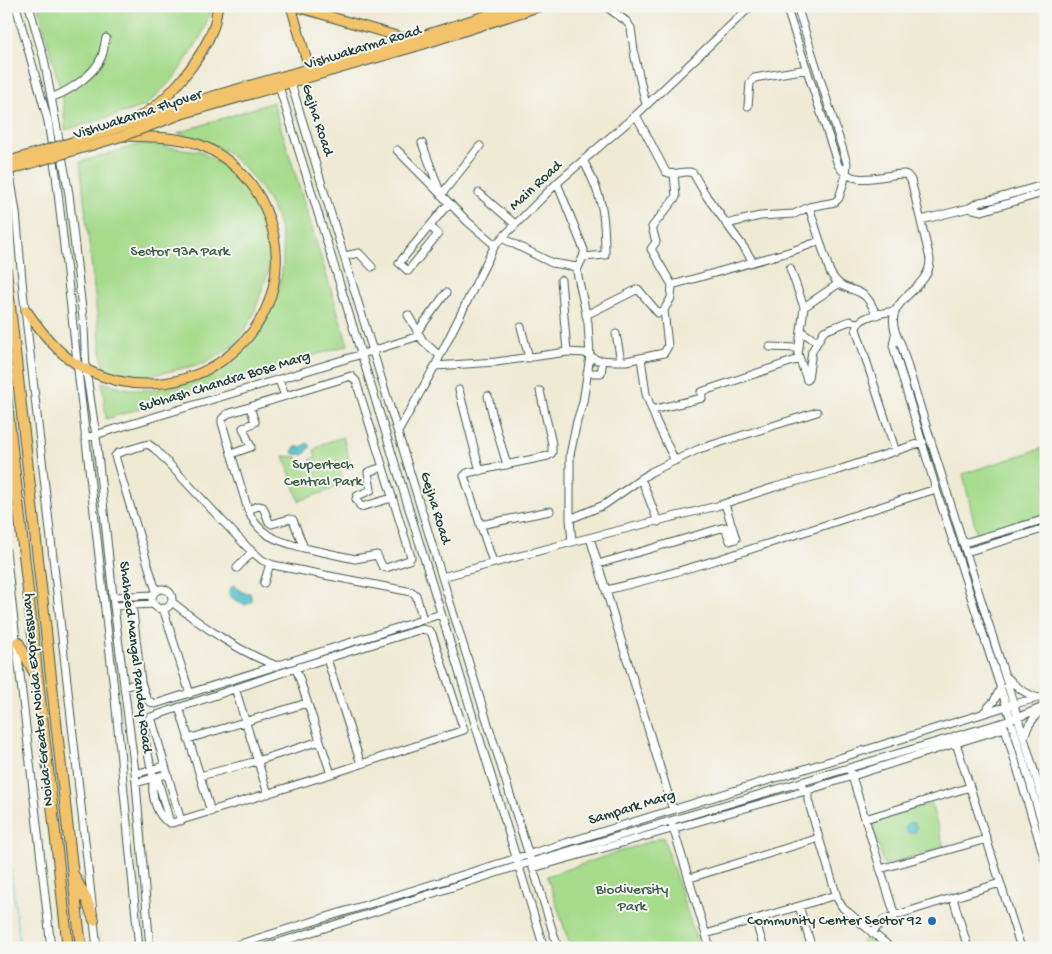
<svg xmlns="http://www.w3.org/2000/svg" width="1052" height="954" font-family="'Gochi Hand',sans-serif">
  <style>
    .green { fill: #a6db8c; stroke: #628c60 }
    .water { fill: #53c0ca; stroke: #397e7f }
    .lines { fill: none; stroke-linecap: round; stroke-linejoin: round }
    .stream { stroke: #53c0ca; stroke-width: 1 }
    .minor-casing { stroke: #3e574c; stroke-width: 9 }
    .major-casing { stroke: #3e574c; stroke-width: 11 }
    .highway-casing { stroke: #3e574c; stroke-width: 12 }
    .minor { stroke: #fff; stroke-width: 7 }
    .major { stroke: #f2c36a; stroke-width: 9 }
    .highway { stroke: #f2c36a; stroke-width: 10 }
    .major-bridge-casing { stroke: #3e574c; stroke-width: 11; stroke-linecap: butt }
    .major-bridge { stroke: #f2c36a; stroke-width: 9 }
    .poi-dot { fill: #1f6fb2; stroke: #f6f6f2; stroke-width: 2 }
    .labels { text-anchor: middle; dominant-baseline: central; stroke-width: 4; stroke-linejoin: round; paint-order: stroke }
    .street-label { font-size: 15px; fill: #1f3d34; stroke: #f6f6f2 }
    .park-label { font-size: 15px; fill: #3a5d46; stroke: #f6f6f2 }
    .poi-label { font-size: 15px; fill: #1f3d34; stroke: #f6f6f2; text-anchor: end }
  </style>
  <rect width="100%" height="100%" fill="#f6f6f2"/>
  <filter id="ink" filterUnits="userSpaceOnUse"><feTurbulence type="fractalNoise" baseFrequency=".02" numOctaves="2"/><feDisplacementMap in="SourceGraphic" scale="10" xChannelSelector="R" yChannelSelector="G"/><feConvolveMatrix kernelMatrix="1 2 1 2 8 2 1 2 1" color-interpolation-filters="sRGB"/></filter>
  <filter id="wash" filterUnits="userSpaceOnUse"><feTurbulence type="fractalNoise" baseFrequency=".0096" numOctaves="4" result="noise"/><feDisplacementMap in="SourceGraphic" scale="20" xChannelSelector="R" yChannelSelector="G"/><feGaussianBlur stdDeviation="1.12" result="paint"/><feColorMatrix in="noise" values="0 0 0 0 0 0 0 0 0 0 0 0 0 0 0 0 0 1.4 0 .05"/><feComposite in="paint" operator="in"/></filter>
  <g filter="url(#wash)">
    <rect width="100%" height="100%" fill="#efead4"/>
    <path class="green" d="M38,6h173l-1,8 -8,20 -10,17 -19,28 -27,27 -81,24 -2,-31z
      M273,102l75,243 -242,74 -4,-37c12,3 25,7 37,8 19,1 62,-9 78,-17 22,-12 38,-35 49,-56 27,-51 22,-97 -15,-141 -10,-12 -23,-25 -37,-31 -12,-5 -25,-8 -36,-12z
      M141,144l59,7 43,28 23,47 4,41 -17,49 -17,28 -30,19 -66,15 -37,-9 -23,-207z
      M343,437l8,28 -11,4 4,16 -45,16 -15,-45 13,1 4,10 9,-3 1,-5 5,-2 -2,-7 8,-6z
      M1046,447v68l-69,20 -14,-61z
      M931,803l13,45 -60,17 -13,-45z
      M663,837l36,111h-128l-24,-72z
      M869,936l15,12h-26l-1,-2z"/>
    <path class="water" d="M307,443l4,3 -7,9 -9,-1 -3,-2 3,-5h6z
      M233,585l9,7 8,1 2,8 -6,4 -11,-5 -6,-5 1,-5z
      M905.5 828a5.5 5.5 0 1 1 11 0a5.5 5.5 0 1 1-11 0Z"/>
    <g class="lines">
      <path class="stream" d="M6,828l14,120"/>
    </g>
  </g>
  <g filter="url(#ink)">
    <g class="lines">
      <defs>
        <path id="minor" d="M16,6l32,115 8,54 59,523 24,250
          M29,6l15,53 25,135 15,133 2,43 10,66 18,170 21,166 15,176
          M605,6l21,15 5,7 4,30 11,47
          M786,6l52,159c14,24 44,9 66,9l3,1 4,5 19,79c1,36 -57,38 -29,85 47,156 99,310 145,467
          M290,80l152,497 116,371
          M278,83l266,865
          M53,97c16,-6 41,-22 48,-39 3,-6 3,-13 5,-20
          M748,106l2,-23 4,-5 53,-9
          M636,115l30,57c9,5 18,-3 27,1l14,24 38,52 8,13
          M422,143l18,49
          M6,150l10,62 7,79 74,657
          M397,150l71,72 27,23
          M557,183l27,67c1,9 -6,13 -7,22l11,51 2,33 -7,46 -6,19 -7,34v64l2,23
          M479,193l36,31
          M441,195l39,-49
          M809,207l21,65c12,22 24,13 36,25 5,5 7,12 11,18
          M969,208l13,3 64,-19
          M921,220l48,-12 11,-6 15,-3 51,-15
          M726,224l34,-8 34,-2 15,-7 26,-5 4,-4 7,-23 1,-12 -50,-157
          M430,226l8,8 -30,37 -9,-8 50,-60
          M502,238l50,25 25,4
          M344,256l15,-3 13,14
          M584,257l21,-2c0,-40 -2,-58 -21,-93
          M790,268l14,39 -6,47 9,26
          M561,280l6,72
          M672,285l120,-34 28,-10
          M804,307l34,-23
          M895,311c-11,2 -37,4 -39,18l40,123
          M408,315l15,26 17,15
          M586,315l52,-26 20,24 6,-3
          M521,327l8,31
          M801,331l16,11
          M417,332l29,-39
          M616,334l5,27
          M895,335l-2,11 43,143 75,231 35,116
          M770,347l28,1
          M641,358l5,36 11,29 18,38
          M435,366l61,-4 71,-10 18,1 12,7 19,1h10l38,-8 4,-7 -4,-36 7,-12 1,-13 -21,-36 5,-7 -4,-15 24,-30 -2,-23
          M587,373h14l2,-13
          M351,376l5,5 55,176 -2,3 -23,8 -4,-2 -5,-11 -22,4 -51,-11 -11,-28 -4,-1 -17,5 -3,-2 -6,-15 -5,-1 -10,4 -26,-87v-4l5,-5z
          M808,378l4,-27 12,-20 26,-10 7,2
          M279,380l6,16
          M459,390l21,81
          M488,396l6,25 13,44
          M652,410l50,-12 -1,-6 98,-33
          M398,432l37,-66 60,-121 62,-62 79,-68 115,-109
          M85,438l287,-87 47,-15
          M231,454l20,-7 -8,-19 12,-6 -5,-15
          M383,467l-15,5 3,18 -14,6 -1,3 5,8 31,-9
          M641,478l17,44
          M248,510c11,27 31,31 56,38
          M570,519l34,-14 47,-33 48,-23 118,-37
          M480,525l70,-14
          M590,538l83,272
          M964,543l82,-24
          M6,551l45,397
          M966,552l80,-24
          M493,562l-29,-86 3,-3 81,-17 4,-3v-9l-12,-53
          M598,564l127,-37 5,14 6,-2 -11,-35
          M237,568l15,-16
          M442,577l130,-35 145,-36 58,-19 60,-16 88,-29
          M264,583l6,-19
          M152 599a10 10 0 1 1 20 0a10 10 0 1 1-20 0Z
          M606,590c111,-26 221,-67 330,-101
          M156,591l-41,-135 3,-3 30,-9 7,5 93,99 14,12 11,5 139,27 4,3 7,25
          M113,597l40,-2
          M172,602c33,26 66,49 105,64
          M114,606l40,-2
          M163,608l27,86
          M133,612l8,70 6,18 8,4 286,-90
          M422,629l8,2 2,3 32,96 -133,44 -159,49c-12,-1 -18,-20 -19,-31 -1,-6 1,-11 0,-16 -4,-17 -8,-34 -10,-51l1,-2 7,-6 145,-49z
          M327,659l34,105
          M296,668l35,106
          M1007,677c9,10 17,16 31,21
          M124,687l17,-5
          M235,688l33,106
          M179,707l32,105
          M983,713l11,-12 7,-14
          M151,717l30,104
          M1024,736l5,-11 13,-18
          M188,739l119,-36
          M851,773l44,143
          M135,774l29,-8
          M200,776l57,-15 63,-20
          M157,777l13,46
          M136,783l30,-9
          M802,786l6,6v8l11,38 19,62 5,8 48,40
          M865,819l105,-32
          M672,824l38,124
          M533,868l269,-76 154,-49 -2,-7
          M880,869l107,-30
          M690,878l129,-40
          M953,898l15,50
          M799,906l13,42
          M755,919l9,29
          M872,933l12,-14 116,-36
          M706,934l130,-39
          M227,948l787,-244 32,-8
          M262,948l256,-82 493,-146 35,-14
          M1021,948l-65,-205 49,-15 41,135"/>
        <path id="major" d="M291,6l20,69
          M294,6l113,33
          M178,106l231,-66 107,-34
          M182,114l239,-69 120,-39
          M137,118c31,-16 65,-59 77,-92 2,-7 2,-13 4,-20
          M26,310c16,23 35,48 61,60 107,52 227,-49 178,-162 -12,-29 -38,-53 -67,-64 -23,-8 -51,-7 -75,-8"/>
        <path id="highway" d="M6,270l75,678
          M6,394l62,554
          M6,507l6,-33
          M18,642l18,34
          M75,877l12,24 7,19"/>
      </defs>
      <use href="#minor" class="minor-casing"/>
      <use href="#major" class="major-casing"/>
      <use href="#highway" class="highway-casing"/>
      <use href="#minor" class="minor"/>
      <use href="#major" class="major"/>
      <use href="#highway" class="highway"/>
      <defs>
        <path id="major-bridge" d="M6,162l112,-34 60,-22
          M6,171l117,-35 59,-22"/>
      </defs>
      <use href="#major-bridge" class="major-bridge-casing"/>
      <use href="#major-bridge" class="major-bridge"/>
    </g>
  </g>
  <circle class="poi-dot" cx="932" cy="921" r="5"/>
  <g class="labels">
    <g class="street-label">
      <text transform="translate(363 48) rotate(-17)">Vishwakarma Road</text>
      <text transform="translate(138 115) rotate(-18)">Vishwakarma Flyover</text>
      <text transform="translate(317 120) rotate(72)">Gejha Road</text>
      <text transform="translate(536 186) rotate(-43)">Main Road</text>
      <text transform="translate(225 382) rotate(-17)">Subhash Chandra Bose Marg</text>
      <text transform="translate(435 508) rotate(73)">Gejha Road</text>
      <text transform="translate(135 657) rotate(83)">Shaheed Mangal Pandey Road</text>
      <text transform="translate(38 700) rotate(-96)">Noida-Greater Noida Expressway</text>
      <text transform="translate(632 808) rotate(-17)">Sampark Marg</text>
    </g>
    <g class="park-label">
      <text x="180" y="252">Sector 93A Park</text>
      <text x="323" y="465">Supertech<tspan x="323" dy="17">Central Park</tspan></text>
      <text x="632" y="890">Biodiversity<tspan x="632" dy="17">Park</tspan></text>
    </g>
    <g class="poi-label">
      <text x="922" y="921">Community Center Sector 92</text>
    </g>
  </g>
  <rect width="1052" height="954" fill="none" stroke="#f6f6f2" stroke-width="25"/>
</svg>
